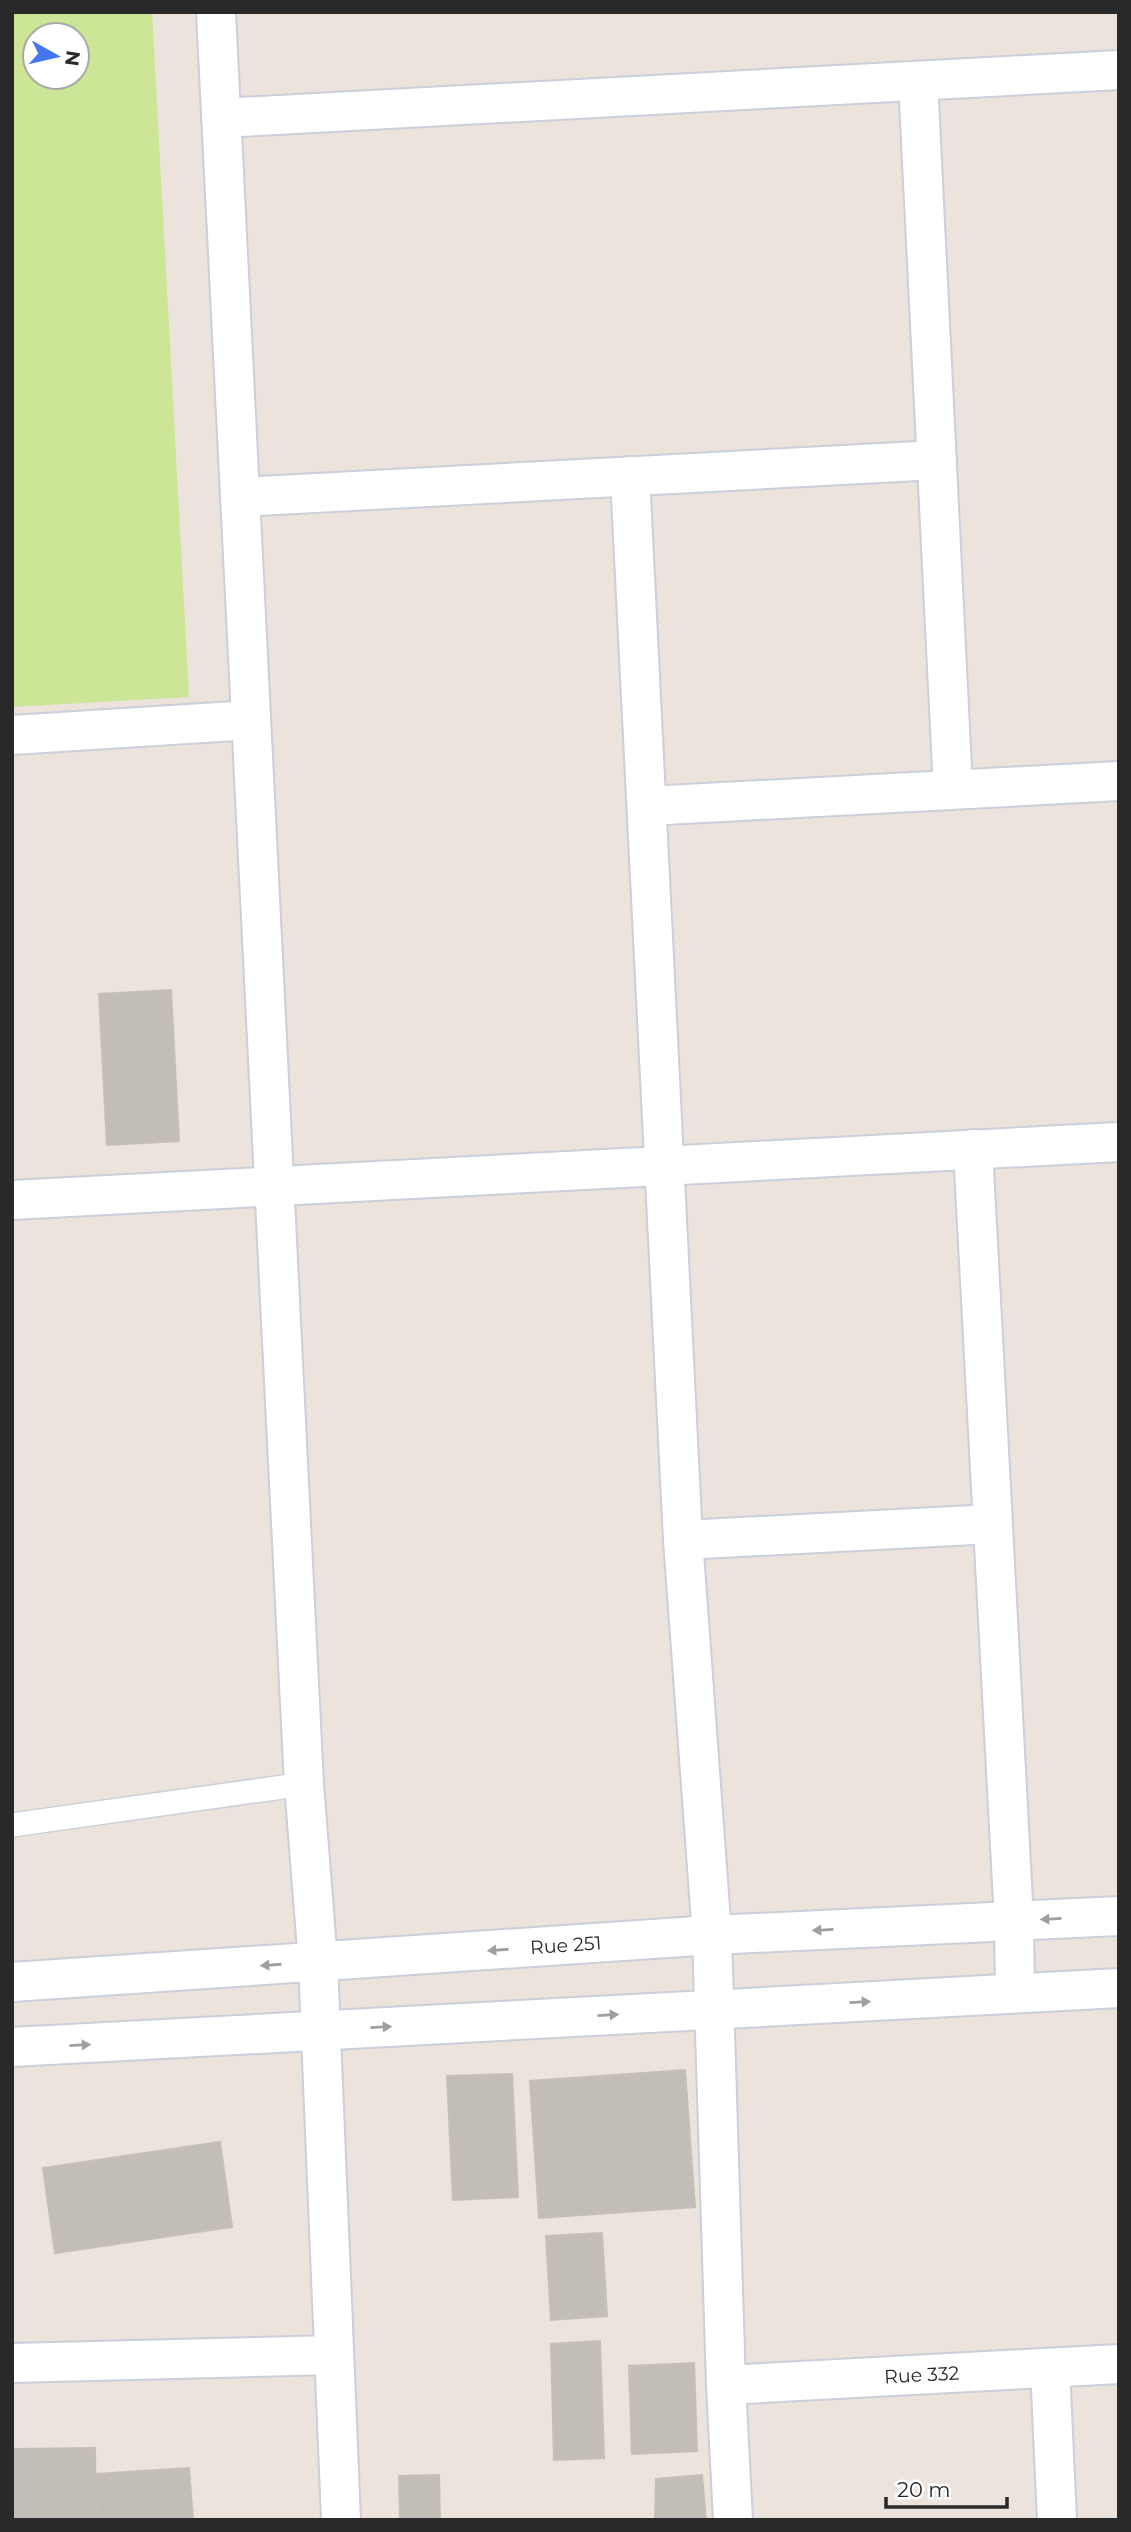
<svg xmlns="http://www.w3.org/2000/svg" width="1131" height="2532" font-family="Montserrat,sans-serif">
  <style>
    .pitch { fill: #cce597; fill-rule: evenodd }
    .building { fill: #c3bdb8; stroke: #c6bfb6; stroke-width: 2 }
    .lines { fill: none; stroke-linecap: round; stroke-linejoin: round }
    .service-casing { stroke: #cacfda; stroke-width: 26 }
    .minor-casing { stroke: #cacfda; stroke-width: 42 }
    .secondary-casing { stroke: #cacfda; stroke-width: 42 }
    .service { stroke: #fff; stroke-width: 23 }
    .minor { stroke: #fff; stroke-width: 38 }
    .secondary { stroke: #fff; stroke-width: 38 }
    .oneway { fill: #9f9f9f }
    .labels { text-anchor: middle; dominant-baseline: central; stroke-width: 5; stroke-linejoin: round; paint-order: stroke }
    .street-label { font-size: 19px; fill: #292929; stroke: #fff }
  </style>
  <rect width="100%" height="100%" fill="#ebe3dc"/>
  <path class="pitch" d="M12,12h140l37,685 -177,10zM35,35h42v42h-42z"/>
  <path class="building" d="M171,990l8,151 -72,4 -8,-151z
    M685,2070l10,137 -156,11 -9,-137z
    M512,2074l6,123 -65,3 -6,-124z
    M220,2142l12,85 -177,26 -12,-85z
    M602,2233l5,83 -56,4 -5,-84z
    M600,2341l4,117 -50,2 -3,-116z
    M694,2363l3,88 -65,3 -3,-88z
    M95,2448l1,72h-84v-71z
    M189,2468l4,52h-95l-2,-46z
    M439,2475l1,45h-40l-1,-44z
    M702,2475l4,45h-51l1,-41z"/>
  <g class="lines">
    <defs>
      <path id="service" d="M12,1825l292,-41"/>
      <g id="minor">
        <path d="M216,12l88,1772 14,178 23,558"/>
        <path d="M918,81l35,708"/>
        <path d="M221,118l898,-48"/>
        <path d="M630,476l53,1064 29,395 14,450 7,135"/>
        <path d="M240,497l697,-37"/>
        <path d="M12,735l239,-15"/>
        <path d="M647,806l472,-25"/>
        <path d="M973,1149l41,772 1,72"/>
        <path d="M12,1200l1107,-58"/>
        <path d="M683,1540l309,-16"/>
        <path d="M12,2363l321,-8"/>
        <path d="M1050,2368l7,152"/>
        <path id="s1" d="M726,2385l393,-21"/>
      </g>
      <g id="secondary">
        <path id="s2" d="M12,1982l700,-47 407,-19"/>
        <path d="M12,2047l1107,-59"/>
      </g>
    </defs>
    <use href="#service" class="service-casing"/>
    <use href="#minor" class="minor-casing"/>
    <use href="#secondary" class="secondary-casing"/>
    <use href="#service" class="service"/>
    <use href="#minor" class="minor"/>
    <use href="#secondary" class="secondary"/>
  </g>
  <defs><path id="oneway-solid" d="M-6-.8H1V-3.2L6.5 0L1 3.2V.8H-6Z" transform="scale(1.75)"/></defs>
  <g class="oneway">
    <use href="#oneway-solid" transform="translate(1051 1919) rotate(177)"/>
    <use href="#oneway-solid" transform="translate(823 1930) rotate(177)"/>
    <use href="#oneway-solid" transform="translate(498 1950) rotate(176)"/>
    <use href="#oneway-solid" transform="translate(271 1965) rotate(176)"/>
    <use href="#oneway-solid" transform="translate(860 2002) rotate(-3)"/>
    <use href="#oneway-solid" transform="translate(608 2015) rotate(-3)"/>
    <use href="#oneway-solid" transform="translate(381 2027) rotate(-3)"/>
    <use href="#oneway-solid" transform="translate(80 2045) rotate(-3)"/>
  </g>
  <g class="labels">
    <g class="street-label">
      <text stroke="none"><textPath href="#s2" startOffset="555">Rue 251</textPath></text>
      <text stroke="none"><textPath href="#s1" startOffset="196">Rue 332</textPath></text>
    </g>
  </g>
  <rect width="1131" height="2532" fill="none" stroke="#292929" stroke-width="28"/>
  <g transform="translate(56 56) rotate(98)"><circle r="33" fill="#ffffff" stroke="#a9a9a9" stroke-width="2"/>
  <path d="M0-5L12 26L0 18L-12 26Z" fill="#4575ef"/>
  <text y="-10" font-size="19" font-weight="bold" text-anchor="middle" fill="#292929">N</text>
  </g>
  <path d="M886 2497v10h121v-10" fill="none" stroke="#292929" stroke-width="3.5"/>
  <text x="897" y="2497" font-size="21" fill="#292929" stroke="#ffffff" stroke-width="5" paint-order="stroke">20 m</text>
</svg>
